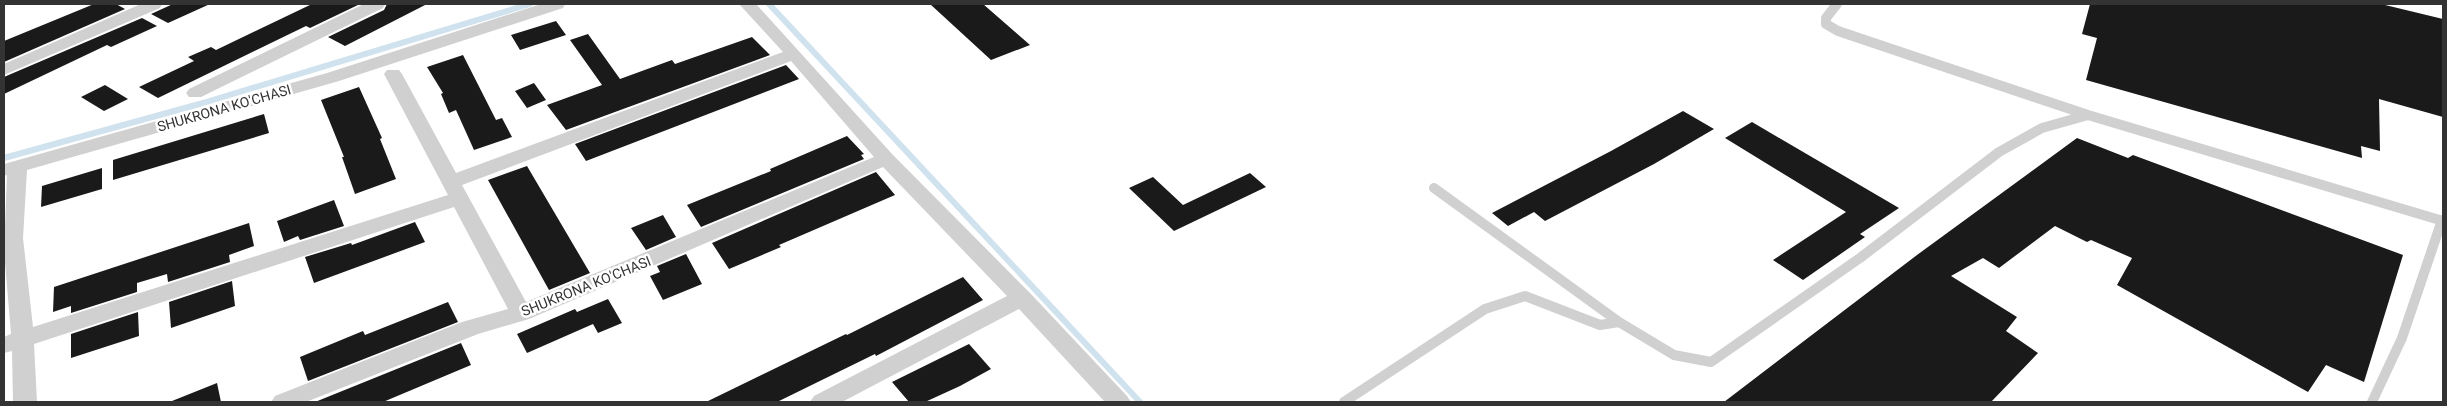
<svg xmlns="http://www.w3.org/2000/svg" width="2447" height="406" font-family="Roboto,sans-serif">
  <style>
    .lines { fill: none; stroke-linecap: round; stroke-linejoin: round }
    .stream { stroke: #cfe2ee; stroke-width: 6 }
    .building { fill: #1a1a1a }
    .service { stroke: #d0d0d0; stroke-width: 10 }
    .minor { fill: #d0d0d0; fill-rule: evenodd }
    .labels { text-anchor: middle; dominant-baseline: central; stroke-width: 5; stroke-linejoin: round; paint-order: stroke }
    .street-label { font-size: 14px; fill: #333; stroke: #fff }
  </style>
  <rect width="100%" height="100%" fill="#fff"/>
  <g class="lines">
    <path class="stream" d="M769,4l371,398
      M4,158l199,-55 327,-99"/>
  </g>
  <path class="building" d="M94,4h22l9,5 -121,53v-21z
    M173,4h37l-42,19 -17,-9z
    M312,4h48l-50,24 -4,-2 -148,72 -19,-11 55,-26 -6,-4 23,-10 5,3z
    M387,4h40l-82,42 -17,-9 56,-27z
    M930,4h53l47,41 -39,15z
    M2090,4h291l62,15v98l-64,-18 1,52 -19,-5 1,12 -276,-78 11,-42 -15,-4z
    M142,18l15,8 -46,21 -4,-2 -103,49v-17z
    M556,21l10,14 -46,15 -9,-15z
    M588,34l32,45 52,-19 3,4 77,-27 18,18 -204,75 -19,-25 55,-20 -32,-45z
    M463,55l33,65 6,-2 10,19 -38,13 -18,-40 -7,3 -8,-19 2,-1 -16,-26z
    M786,65l13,14 -213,82 -11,-17z
    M534,83l12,17 -19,8 -12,-17z
    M105,85l23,14 -24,12 -23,-14z
    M359,87l23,51 -2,1 16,40 -41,15 -13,-37h2l-23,-57z
    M1683,111l31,18 -60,35 -109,57 -11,-9 -26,14 -16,-13 119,-62z
    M264,114l5,19 -156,47v-20z
    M1752,122l147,86 -39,26 5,3 -62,43 -30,-20 73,-48 -121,-74z
    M847,136l17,18 -3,1 3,4 -163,68 -14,-22 84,-34 -1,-2z
    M2077,138l51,20 5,-3 270,100 -39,127 -38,-17 -18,27 -191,-107 15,-27 -41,-18 -4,2 -32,-16 -56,42 -16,-10 -32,18 66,41 -11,14 32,22 -47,49h-267l193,-147z
    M527,166l63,107 -41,17 -61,-110z
    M102,168v21l-61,18 1,-21z
    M876,172l19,23 -116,50 2,2 -52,22 -17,-26z
    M1250,173l16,14 -92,44 -45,-43 24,-11 30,28z
    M334,200l10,26 -44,14 -2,-4 -14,6 -7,-21z
    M663,215l13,22 -30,13 -15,-22z
    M415,222l10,20 -111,41 -9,-26 46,-14 1,2z
    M249,223l5,23 -25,9 1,7 -62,20 -1,-8 -30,9v9l-66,21v-7l-18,6 1,-25z
    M686,254l16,30 -39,16 -13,-24 10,-4 -3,-6z
    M963,277l20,23 -107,56 -1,-2 -98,48h-71l140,-68 1,1z
    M232,281l3,25 -64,22 -2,-26z
    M608,299l14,24 -24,10 -5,-9 -66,29 -10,-19 58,-25 2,3z
    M448,302l10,20 -150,59 -8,-24 63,-26 2,4z
    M138,312l1,24 -68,22v-24z
    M461,343l10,22 -88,37h-68z
    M969,344l22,25 -31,17 -35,16h-16l-17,-20z
    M217,383l4,19h-49v-1z"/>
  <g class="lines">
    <path class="service" d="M1837,4l-11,14v6l12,7 250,84
      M1434,188l185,134 55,33 37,7 149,-104 139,-106 43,-24 46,-13 355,106
      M1344,402l141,-93 40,-13 75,29 19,-3
      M2372,402l30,-64 40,-118"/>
    <path class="minor" d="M141,4h21l-2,4 -156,67v-11z
      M364,4h21l-2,4 -182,89h-12l-3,-4 3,-4z
      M541,4h24l-2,4 -224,73 -312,89 -4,68 10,89 415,-132 -64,-121 3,-4h12l3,4 54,99 327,-121 -44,-48h17l137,151 137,138 97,103 4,6h-26l-86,-93 -177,93h-32l4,-6 193,-100 -124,-129 -354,152 -51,15 -172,68h-35l4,-6 187,-74 46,-13 -54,-102 -420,137 3,58h-24l-1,-51 -8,2v-16l7,-3 -7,-84 3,-75 -3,1v-12l323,-91zM791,61l83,96 -348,145 -64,-117z"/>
  </g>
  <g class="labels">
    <g class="street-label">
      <text transform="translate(224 108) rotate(-16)">SHUKRONA KO'CHASI</text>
      <text transform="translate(586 286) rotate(-22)">SHUKRONA KO'CHASI</text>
    </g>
  </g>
  <rect width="2447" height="406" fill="none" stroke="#333333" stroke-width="10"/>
</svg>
